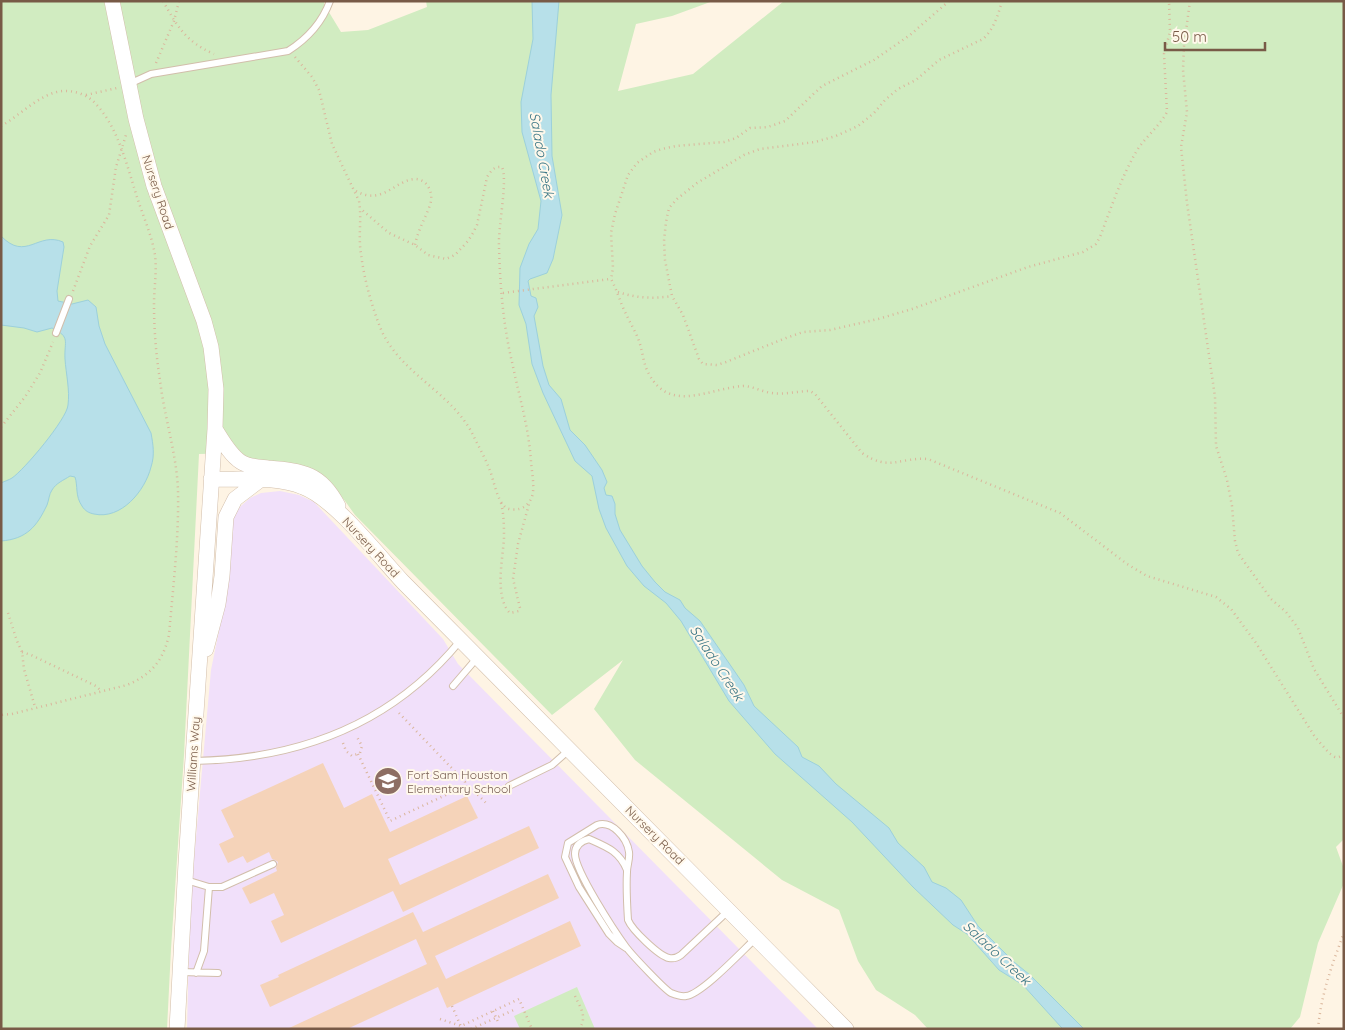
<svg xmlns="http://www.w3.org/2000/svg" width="1345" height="1030" font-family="Quicksand,sans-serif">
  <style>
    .education { fill: #f1e0fa }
    .green { fill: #d1ecc1 }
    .water { fill: #b7e0e9; stroke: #9cd0db }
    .building { fill: #f5d3b9 }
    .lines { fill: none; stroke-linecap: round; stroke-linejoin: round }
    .service-casing { stroke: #d2beab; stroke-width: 8 }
    .tertiary-casing { stroke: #d2beab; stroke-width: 16 }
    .path { stroke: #dab69c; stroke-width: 2.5; stroke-dasharray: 1 4; stroke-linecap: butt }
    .service { stroke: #fff; stroke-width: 6 }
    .tertiary { stroke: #fff; stroke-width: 15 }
    .labels { text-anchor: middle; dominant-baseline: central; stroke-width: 4; stroke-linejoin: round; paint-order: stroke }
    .street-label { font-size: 12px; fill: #785a47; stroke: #fff8eb }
    .education-label { font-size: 12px; fill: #785e54; stroke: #fff8eb; text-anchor: start }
    .water-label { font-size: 14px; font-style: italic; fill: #3c7786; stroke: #fff8eb }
  </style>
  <rect width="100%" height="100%" fill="#fef4e4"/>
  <path class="education" d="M280,491l19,4 15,7 129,137 15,25 360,365h-631l3,-125 21,-234 16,-79 5,-66 3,-11 6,-8 9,-8 11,-5z"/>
  <path class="green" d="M1,1h324l-1,3 17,28 27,-2 59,-23 -1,-6h287l-41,15 -36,8 -18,67 75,-17 91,-73h560v838l-8,8 8,22v14l-26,60 -18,74 -10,12h-362l-13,-14 -39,-25 -18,-29 -19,-51 -57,-30 -147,-120 -41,-51 29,-49 -71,55 -197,-200 -10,-14 -11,-13 -86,-30 -7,-5 -42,1 -15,301 -13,194 -4,80h-166z
    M577,987l18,42h-75l-6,-13z"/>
  <path class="water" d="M532,1h27l-8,94 1,61 10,59 -9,44 -6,14 -17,6 -2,2 3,15 5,2 2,9 -4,9 9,50 6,19 12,14 9,31 15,15 17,25 5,12 -3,6 2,7 6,1 3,8v10l5,16 22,36 13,16 10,10 15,8 5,8 15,13 44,64 10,21 44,41 4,10 17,9 17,18 53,44 9,15 26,24 8,15 14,6 15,12 17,26 36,36 16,13 54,54h-21l-2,-2 -38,-42 -24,-15 -32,-36 -14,-9 -40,-38 -61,-65 -77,-68 -46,-53 -48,-80 -15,-18 -22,-17 -17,-20 -21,-38 -7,-19 -7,-33 -17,-15 -32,-68 -11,-29 -6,-40 -7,-19 1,-37 9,-24 9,-15 3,-28 -19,-69 -1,-30 12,-63z
    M1,236c25,26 37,-5 62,6l1,5 -7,44 1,10 14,3 16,-4 8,7 3,19 6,18 46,89c2,11 4,22 0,34 -6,24 -30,53 -57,47 -5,-1 -9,-3 -12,-8 -7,-10 -4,-20 -7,-29l-5,-1c-6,4 -14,7 -18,14 -3,4 -3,10 -5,15 -10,21 -20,34 -46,36v-58c4,-2 8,-3 11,-5 12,-8 55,-59 56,-73 2,-15 -2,-31 -3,-46 -1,-18 6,-22 -13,-31l-15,4 -13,-4 -23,-3z"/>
  <path class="building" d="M323,763l21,45 28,-14 18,38 77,-36 11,22 -90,41 12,26 129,-59 10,22 -136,64 -10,-21 -112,52 -10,-22 13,-6 -10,-22 -24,11 -8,-16 35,-17 -1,-3 2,-6 -3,-2 -3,-1 -3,-7 -22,11 -4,-7 -15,7 -9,-19 15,-7 -13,-27z
    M548,874l11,24 -124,58 11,23 124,-58 11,25 -134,62 -9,-21 -91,42h-60l140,-65 -11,-25 -146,68 -10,-22 19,-8 -1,-2 135,-63 10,20z"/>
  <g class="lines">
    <defs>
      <path id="service" d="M129,84l22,-10 137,-23c19,-12 34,-28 42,-50
        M56,333l13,-34
        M453,686l24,-28
        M194,761c105,-2 198,-37 266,-120
        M509,786l43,-21 17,-15
        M627,870c-8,-19 -20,-23 -38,-31 -8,2 -14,6 -14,15 0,17 40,78 51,93 6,8 38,42 45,46 5,2 10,4 15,3 16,-2 56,-45 70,-58
        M186,880l23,7h13l51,-23
        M626,948l-9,-6 -8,-8 -30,-47 -14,-30 3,-14 29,-18c15,-5 30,13 32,27 1,7 -2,13 -2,20 -1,16 0,32 1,48 4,10 31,36 41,38 5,1 8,0 12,-3l47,-44
        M180,972l38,1
        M196,973l8,-22 5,-64"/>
      <path id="tertiary" d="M112,1l24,118 18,67 50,135 7,26 5,42 -1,40 -29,434 -9,166
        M215,429c7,11 15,26 26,33 8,5 18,5 27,6 35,3 53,5 70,38
        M211,479c28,1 66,-3 92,8 32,12 75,68 100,95l443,447
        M206,649l12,-45 4,-28 4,-59 9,-18 25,-19"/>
    </defs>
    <use href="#service" class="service-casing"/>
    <use href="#tertiary" class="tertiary-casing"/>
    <path class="path" d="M163,1c14,25 23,41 51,53
      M949,1l-39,34 -36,25 -52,26 -37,35 -17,6 -18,1 -14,10 -12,4 -48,4 -14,3 -9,3 -16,11 -9,12 -13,39 -4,19 2,35 -2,11c6,11 9,23 15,35 4,9 10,18 13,27 4,11 4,23 10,33 21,40 61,14 94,12 10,0 19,6 29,7 12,2 26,-2 38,-2l5,3 47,59c28,19 37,4 66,6l132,54 67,51 20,12 69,21 15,12 25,34 59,94 14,16 6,4h4l5,-2
      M1002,1c-4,14 -8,28 -19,38l-44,21 -23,20 -18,9 -13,11 -11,13 -16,13 -22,10 -21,6 -55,7 -16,6 -47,28 -20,16 -8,9 -3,14 -2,19 1,19 7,36 11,19 16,44 4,5 14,1 9,-3 60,-24 17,-6 27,-2 48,-11 34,-10 116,-42 55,-15 13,-8 4,-7c11,-29 21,-59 36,-85 9,-15 23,-25 31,-40l-3,-58 6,-22 -1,-31
      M1190,1l-6,45 -1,24 4,42 -6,35 6,56 28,194 1,49 11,34 5,26 3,35 3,12 33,46 15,13 12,16 16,41 30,49
      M295,57l17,20 7,13 13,54 27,57c3,17 -1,35 2,53 3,24 10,50 19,73 18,45 68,63 91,104 6,12 13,25 18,37 5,12 7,30 16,39 4,3 10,3 14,2 8,-2 13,-9 14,-17 1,-9 -1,-20 -2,-30 -2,-34 -12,-66 -19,-100 -9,-38 -12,-77 -13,-116 -1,-19 9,-66 3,-79 -8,-1 -11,4 -15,10l-10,48 -4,8 -5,8 -13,14 -9,4 -18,-4 -13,-10 -26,-12 -28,-24
      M156,63l18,-42 5,-20
      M86,95l31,-7
      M1,126c22,-12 46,-41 73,-34 7,1 15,5 20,10 24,24 33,64 43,95 6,19 15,39 18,58 2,17 -1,33 -1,49 0,25 2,51 6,76 4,36 17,75 18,111 1,48 -5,96 -9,144 -6,26 -18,40 -42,50l-115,29 -11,1
      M356,191c26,15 39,-11 59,-12 13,0 19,15 15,26 -5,14 -12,25 -15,40
      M73,291l17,-45 19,-31 7,-48 10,-32
      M618,292c17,6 36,7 54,4
      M503,293l107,-14
      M1,427l24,-30 15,-24 13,-31
      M501,503c3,12 3,23 3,35 -1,20 -10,59 6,75l9,-2 1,-3 -7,-29 5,-35 11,-40
      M8,613l9,28 5,11 2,17 11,38
      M22,652l9,3 65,31 5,5
      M399,713l66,69v4l9,5 14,14
      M343,743l3,8 6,5 8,-3 2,-7 -5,-9
      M358,754l32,67 75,-35
      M575,996c5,11 13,21 4,33
      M452,1006l10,23
      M493,1011l6,13
      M440,1019l21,7 58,-27 13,30
      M419,1028v1
      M471,1029l45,-20
      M1318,1029c3,-34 14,-65 26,-96"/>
    <use href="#service" class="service"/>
    <use href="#tertiary" class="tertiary"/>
  </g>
  <defs>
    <symbol id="school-disc" viewBox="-11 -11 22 22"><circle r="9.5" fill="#8d6e63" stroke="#fff8eb"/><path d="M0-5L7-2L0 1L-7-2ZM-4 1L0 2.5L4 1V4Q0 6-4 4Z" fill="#fff"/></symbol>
  </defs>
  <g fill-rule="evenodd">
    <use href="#school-disc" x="372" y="765" width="32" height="32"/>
  </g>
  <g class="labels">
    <g class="street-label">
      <text transform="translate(158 192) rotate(72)">Nursery Road</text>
      <text transform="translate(371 547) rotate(47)">Nursery Road</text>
      <text transform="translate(193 754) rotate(-86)">Williams Way</text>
      <text transform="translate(655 835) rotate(45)">Nursery Road</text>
    </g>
    <g class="education-label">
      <text x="407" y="774">Fort Sam Houston<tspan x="407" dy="14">Elementary School</tspan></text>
    </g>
    <g class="water-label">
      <text transform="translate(542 155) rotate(80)">Salado Creek</text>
      <text transform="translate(717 663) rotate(57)">Salado Creek</text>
      <text transform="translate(997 953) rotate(43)">Salado Creek</text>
    </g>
  </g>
  <rect width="1345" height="1030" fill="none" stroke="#785a47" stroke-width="5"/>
  <path d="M1165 42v8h100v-8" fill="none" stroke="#785a47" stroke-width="2.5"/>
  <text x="1172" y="42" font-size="15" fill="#785a47" stroke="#fff8eb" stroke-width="4" paint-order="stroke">50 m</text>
</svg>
